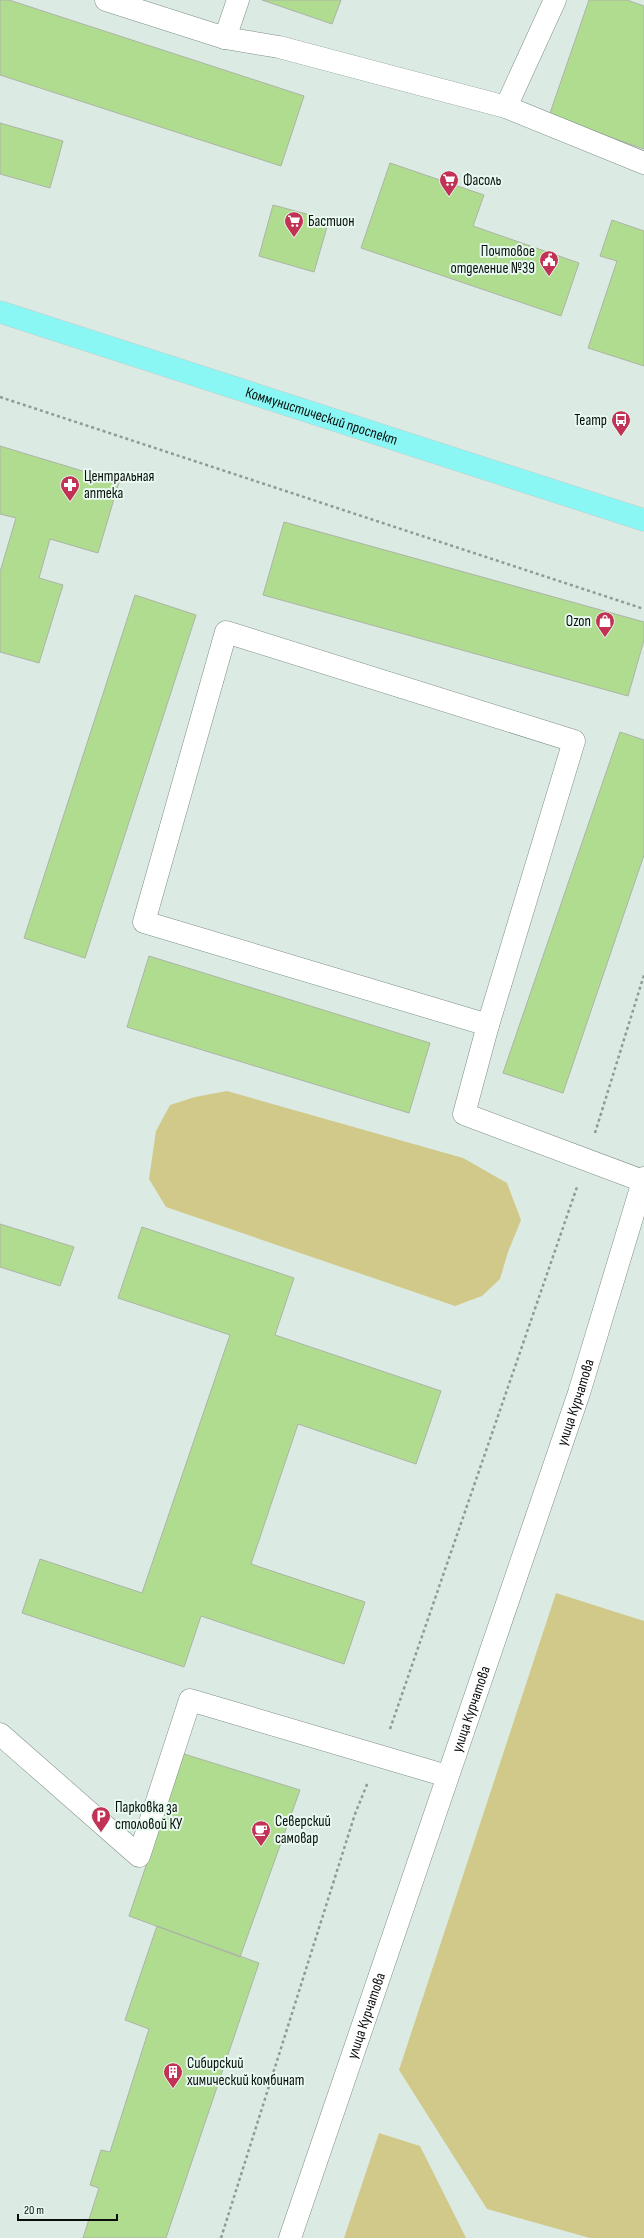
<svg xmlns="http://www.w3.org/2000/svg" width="644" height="2238" font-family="'Sofia Sans Condensed',sans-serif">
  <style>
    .green { fill: #d1c98a }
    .building { fill: #b0dc90; stroke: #acb4a6 }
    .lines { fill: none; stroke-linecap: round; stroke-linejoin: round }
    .minor-casing { stroke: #7f8e86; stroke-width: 23 }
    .major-casing { stroke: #c9cac9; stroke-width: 23 }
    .path { stroke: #8f9b95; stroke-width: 2.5; stroke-dasharray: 3 3; stroke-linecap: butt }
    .minor { stroke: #fff; stroke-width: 22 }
    .major { stroke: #8af7f5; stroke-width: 22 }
    .labels { text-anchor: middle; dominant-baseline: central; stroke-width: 4; stroke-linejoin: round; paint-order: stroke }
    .poi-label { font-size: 15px; fill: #090e0b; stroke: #e8f9f0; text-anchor: start }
    .street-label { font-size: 15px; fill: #090e0b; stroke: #e8f9f0 }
  </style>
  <rect width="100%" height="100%" fill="#dbebe3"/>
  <path class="green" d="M227,1091l236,67 44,25 14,37 -13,32 -8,27 -18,17 -27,10 -289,-99 -17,-28 7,-48 14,-26 25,-8z
    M556,1593l88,28v617h-54l-103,-29 -88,-139z
    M379,2133l41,13 46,92h-122z"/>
  <path class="building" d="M0,0h9l295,96 -23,70 -281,-91z
    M262,0h79l-9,24z
    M589,0h38l17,6v143l-95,-33z
    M0,123l63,18 -13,47 -50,-14z
    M390,163l94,32 -11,31 106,37 -18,53 -200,-68z
    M273,205l56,15 -15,52 -55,-16z
    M612,220l32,11v135l-56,-18 29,-87 -17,-5z
    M0,446l119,36 -21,71 -48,-14 -11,39 24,7 -24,78 -39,-11v-80l16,-54 -16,-4z
    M284,522l360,100v18l-16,56 -365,-101z
    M135,595l61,20 -111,343 -61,-20z
    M620,732l24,8v115l-81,238 -60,-20z
    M149,956l281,87 -21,70 -282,-86z
    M0,1224l74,23 -14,39 -60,-19z
    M142,1227l152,51 -19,57 166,56 -25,73 -118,-40 -47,140 114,38 -21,62 -143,-48 -17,51 -162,-54 18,-54 102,34 88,-258 -112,-37z
    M184,1754l116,36 -60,167 -111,-41z
    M157,1926l102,37 -93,275h-83l16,-50 -9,-3 11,-35 9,2 39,-123 -24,-9z"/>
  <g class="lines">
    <defs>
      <g id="minor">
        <path d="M106,0l119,38 54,9 227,60"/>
        <path d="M555,0l-49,107 138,56"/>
        <path d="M225,38l13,-38"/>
        <path d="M226,632l348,109 -86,284 -344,-103z"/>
        <path d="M488,1025l-24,89 179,67"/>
        <path d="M0,1734l139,122 51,-156 257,76"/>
        <path id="s1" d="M290,2238l289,-845 65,-215"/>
      </g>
      <g id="major">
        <path id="s2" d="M0,312l644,208"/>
      </g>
    </defs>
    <use href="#minor" class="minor-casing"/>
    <use href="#major" class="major-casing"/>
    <path class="path" d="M0,397l644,212
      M595,1133l49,-158
      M390,1729l187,-542
      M221,2238l134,-424 13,-32"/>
    <use href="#minor" class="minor"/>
    <use href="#major" class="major"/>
  </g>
  <defs>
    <symbol id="supermarket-pin" viewBox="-11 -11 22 30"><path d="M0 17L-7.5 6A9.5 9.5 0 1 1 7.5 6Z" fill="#c23255" stroke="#e8f9f0"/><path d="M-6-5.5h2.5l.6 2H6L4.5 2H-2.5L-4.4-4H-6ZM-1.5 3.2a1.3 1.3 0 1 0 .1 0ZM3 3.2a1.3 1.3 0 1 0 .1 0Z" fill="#fff"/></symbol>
    <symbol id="civic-pin" viewBox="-11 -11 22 30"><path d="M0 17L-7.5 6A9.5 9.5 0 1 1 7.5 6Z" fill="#c23255" stroke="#e8f9f0"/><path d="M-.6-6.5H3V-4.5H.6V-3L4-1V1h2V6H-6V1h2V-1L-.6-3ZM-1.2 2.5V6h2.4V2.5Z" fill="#fff"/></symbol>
    <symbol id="bus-pin" viewBox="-11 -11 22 30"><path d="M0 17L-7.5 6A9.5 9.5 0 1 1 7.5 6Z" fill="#c23255" stroke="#e8f9f0"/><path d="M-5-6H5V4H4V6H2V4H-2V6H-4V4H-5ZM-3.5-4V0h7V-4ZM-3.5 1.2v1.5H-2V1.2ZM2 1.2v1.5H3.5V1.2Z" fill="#fff"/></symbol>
    <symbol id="pharmacy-pin" viewBox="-11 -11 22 30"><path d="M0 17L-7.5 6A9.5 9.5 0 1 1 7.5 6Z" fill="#c23255" stroke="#e8f9f0"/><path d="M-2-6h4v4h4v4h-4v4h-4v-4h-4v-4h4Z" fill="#fff"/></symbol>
    <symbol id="shop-pin" viewBox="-11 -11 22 30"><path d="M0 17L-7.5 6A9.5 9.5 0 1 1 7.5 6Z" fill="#c23255" stroke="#e8f9f0"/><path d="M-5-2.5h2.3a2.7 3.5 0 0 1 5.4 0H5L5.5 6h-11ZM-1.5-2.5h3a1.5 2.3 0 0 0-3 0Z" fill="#fff"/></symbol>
    <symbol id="parking-pin" viewBox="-11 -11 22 30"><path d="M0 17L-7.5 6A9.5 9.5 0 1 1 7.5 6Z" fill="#c23255" stroke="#e8f9f0"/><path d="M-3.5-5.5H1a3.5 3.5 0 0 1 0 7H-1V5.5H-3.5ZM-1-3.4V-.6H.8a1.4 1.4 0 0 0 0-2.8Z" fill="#fff"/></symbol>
    <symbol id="cafe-pin" viewBox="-11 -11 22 30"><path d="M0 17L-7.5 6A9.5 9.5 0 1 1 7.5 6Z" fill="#c23255" stroke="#e8f9f0"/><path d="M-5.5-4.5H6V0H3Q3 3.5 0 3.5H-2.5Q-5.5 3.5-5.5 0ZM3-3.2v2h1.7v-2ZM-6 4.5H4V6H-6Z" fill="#fff"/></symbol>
    <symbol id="building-pin" viewBox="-11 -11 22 30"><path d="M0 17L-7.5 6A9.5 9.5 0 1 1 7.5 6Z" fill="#c23255" stroke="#e8f9f0"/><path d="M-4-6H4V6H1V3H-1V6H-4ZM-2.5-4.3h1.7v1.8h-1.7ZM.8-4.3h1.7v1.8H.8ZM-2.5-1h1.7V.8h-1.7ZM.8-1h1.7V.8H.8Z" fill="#fff"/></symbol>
  </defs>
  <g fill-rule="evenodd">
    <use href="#supermarket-pin" x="438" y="169" width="22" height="30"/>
    <use href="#supermarket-pin" x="283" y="210" width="22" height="30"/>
    <use href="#civic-pin" x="538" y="249" width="22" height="30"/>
    <use href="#bus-pin" x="610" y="409" width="22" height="30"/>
    <use href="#pharmacy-pin" x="59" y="474" width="22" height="30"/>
    <use href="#shop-pin" x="594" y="610" width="22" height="30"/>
    <use href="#parking-pin" x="90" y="1805" width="22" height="30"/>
    <use href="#cafe-pin" x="250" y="1819" width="22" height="30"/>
    <use href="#building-pin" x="162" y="2061" width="22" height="30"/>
  </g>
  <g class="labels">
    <g class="poi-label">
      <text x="463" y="180">Фасоль</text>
      <text x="308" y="221">Бастион</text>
      <text x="535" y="251" text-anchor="end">Почтовое<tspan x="535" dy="17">отделение №39</tspan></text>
      <text x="607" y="420" text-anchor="end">Театр</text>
      <text x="84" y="476">Центральная<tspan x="84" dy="17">аптека</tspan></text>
      <text x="591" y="621" text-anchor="end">Ozon</text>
      <text x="115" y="1807">Парковка за<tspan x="115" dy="17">столовой КУ</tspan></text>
      <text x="275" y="1821">Северский<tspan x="275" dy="17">самовар</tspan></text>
      <text x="187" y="2063">Сибирский<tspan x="187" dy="17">химический комбинат</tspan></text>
    </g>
    <g class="street-label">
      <text stroke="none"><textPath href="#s2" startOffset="338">Коммунистический проспект</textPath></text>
      <text stroke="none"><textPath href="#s1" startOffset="883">улица Курчатова</textPath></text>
      <text stroke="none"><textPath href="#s1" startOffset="559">улица Курчатова</textPath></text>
      <text stroke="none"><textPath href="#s1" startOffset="235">улица Курчатова</textPath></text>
    </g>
  </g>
  <path d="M18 2214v6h99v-6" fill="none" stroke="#090e0b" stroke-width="2"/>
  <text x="24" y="2214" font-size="12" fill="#090e0b" stroke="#e8f9f0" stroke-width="3" paint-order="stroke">20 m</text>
</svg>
